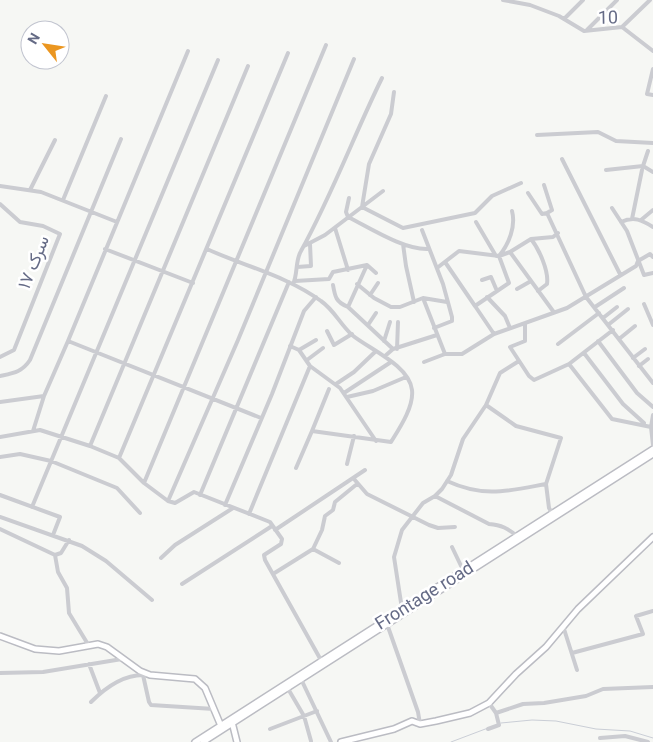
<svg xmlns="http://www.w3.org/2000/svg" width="653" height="742" font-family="Roboto,Vazirmatn,sans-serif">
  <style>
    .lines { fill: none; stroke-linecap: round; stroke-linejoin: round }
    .stream { stroke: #caced6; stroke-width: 1 }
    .secondary-casing { stroke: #bbbcc3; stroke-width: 8 }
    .street { stroke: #cbccd1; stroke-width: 4 }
    .secondary { stroke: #fff; stroke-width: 5 }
    .labels { text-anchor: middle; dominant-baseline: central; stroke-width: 5; stroke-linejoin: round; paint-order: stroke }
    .street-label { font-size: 18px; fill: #656b86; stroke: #fff }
  </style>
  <rect width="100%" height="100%" fill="#f6f7f4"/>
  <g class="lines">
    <path class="stream" d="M501,723l31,-3 24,1 40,8 34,2 23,7
      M451,742l37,-14"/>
    <defs>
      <path id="secondary" d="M0,636l35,13 24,2 39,-7 9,3 33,24 10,4 45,4 10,9 16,38
        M232,722l5,20
        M195,742l458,-293
        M203,742l450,-288
        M341,742l53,-13 18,-8 8,3 16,-3 34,-8 19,-10 27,-29 30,-27 32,-38 75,-72"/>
    </defs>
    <use href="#secondary" class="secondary-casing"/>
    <path class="street" d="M503,0l27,5 29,11 25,15 38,-4 31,24
      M564,19l19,-19
      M622,27l28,-27
      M587,30l30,-30
      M653,69l-6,25 6,1
      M394,92l-3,22 -22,50 -7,43 41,21 72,-15 17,-17 29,-13
      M537,135l61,-3 18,9 37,2
      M562,159l58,115
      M643,166l5,-15
      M606,170l37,-4 10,6
      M544,185l8,25 -5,3
      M0,186l41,6 76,30
      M30,190l25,-50
      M528,193l14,21 5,-1
      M349,198l-3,14 2,5c22,11 56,33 80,32
      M63,200l43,-104
      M0,204l20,18 23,4 17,8 -46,116 -14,7
      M612,208l15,23 17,44 9,-2
      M547,213l39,84 67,86
      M632,219l10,-49
      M641,220l12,-10
      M476,222l20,34
      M621,222c13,-6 21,-2 32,5
      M335,228l13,42
      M422,230l21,54 9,33v4l-18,7
      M531,239c8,10 18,32 16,45l-9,7
      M403,244l3,22 8,36
      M304,246l21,-11 58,-44
      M105,249l88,34
      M207,249c37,17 80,27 114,52 13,9 19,23 31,34 17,14 57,30 60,55 2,17 -13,39 -21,52l-79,-11 -16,37
      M510,252l43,59
      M445,262l30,44 34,-23 -10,-27c10,-12 17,-30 13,-45
      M367,265l9,8
      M297,267l14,-1 -1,-22
      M437,268l22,-17 40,5 11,-4 21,-13 22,-2 5,-4
      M482,280l9,-3 6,14
      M295,281l34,-2 4,-7 34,-7 -19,42
      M293,284c5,-10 2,-23 8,-33 31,-56 53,-116 81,-173
      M357,284l17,14 17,9h9l23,-9 24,4
      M333,285c2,12 3,17 15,22l45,42
      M517,289l14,-8
      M370,295l8,-12
      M487,297l18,19 5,12
      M423,298l22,56
      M644,304l9,21
      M475,306l19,28
      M595,307l29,-19
      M603,318l14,-11
      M525,324v17l-15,6 19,29 5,4 35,-16 44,-34
      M368,325l8,-12
      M608,325l20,-16
      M327,331l7,14 18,-11
      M619,339l16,-13
      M68,341l120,-290
      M384,341l6,-19
      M598,341l39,52 16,14
      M558,344l41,-31
      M290,346l9,4 11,16 30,22 36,53
      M397,349l1,-27
      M299,350l17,-10
      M584,353l39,51 21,19
      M385,356l8,-7 44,-14
      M633,358l12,-9
      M307,360l16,-12
      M424,362l21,-8h17l32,-20 73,-26 69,-42 2,-5 12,-7 3,3
      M569,364l43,55 39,8
      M639,366l9,-7
      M0,376c14,-3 22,-4 30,-16l91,-221
      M336,384l18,-12 22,-21
      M344,393l47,-31
      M347,397l26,-6 33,-14
      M0,402l44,-6
      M486,405l30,21 45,12 -15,46 3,24 3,5
      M653,415l-2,12 2,18
      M33,431l11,-35 24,-55 193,77
      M312,431l17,-42
      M0,437l40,-7 50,16 29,12 25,25 24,18 7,2 19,-11 76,30 12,17 -1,5 -17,11 1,5 57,102
      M90,446l158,-380
      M0,457l20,-3 31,7 66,27 23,25
      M119,458l169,-405
      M347,464l7,-28
      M354,479l13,15 62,31 9,3 17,-1
      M447,481c37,17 61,10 99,3
      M144,483l182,-438
      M0,495l60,22 -7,18
      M200,495l89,-213
      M435,496l54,28c12,1 19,4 29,13
      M168,501l70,-161 116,-281
      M225,505l47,-111 32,-83 12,-14
      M32,507l186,-447
      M249,514l61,-148
      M0,517l82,29 24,15 46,39
      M0,529l55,26
      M275,530l90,-60
      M452,547l11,23
      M313,549l26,14
      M55,555l3,17 9,16 2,25 20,33
      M55,555l6,-2 8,-13
      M161,558l14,-13 58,-37
      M273,574l40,-25 9,-19 3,-14 8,-6 2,-8 22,-18
      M182,584l90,-58
      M402,609l-8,-52 8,-27 21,-27 12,-7 7,-7 9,-14 12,-36 23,-34 14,-32 19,-12
      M387,624l31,88 2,12
      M564,629l13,41
      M572,653l71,-19 -7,-18 17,-5
      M89,664l11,29
      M0,673l43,-1 79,-13
      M143,675l6,27 2,3 63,4
      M301,679l30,63
      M287,687l17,29 7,25
      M91,702c15,-15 33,-28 54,-27
      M489,703l7,10 27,-9 21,-1 42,-7 17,-7 50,-2
      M270,729l47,-18
      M488,729l11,-4 -3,-12
      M600,738l25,-2 23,6"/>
    <use href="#secondary" class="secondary"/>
  </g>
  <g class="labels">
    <g class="street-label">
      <text transform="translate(608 17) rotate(-1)">10</text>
      <text transform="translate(33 262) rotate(-68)">سرک ۱۷</text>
      <text transform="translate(424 595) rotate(-32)">Frontage road</text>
    </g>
  </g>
  <g transform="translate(45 45) rotate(300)"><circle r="24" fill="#ffffff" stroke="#c1c4cf"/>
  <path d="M0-4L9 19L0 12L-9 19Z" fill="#eb9620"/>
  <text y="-8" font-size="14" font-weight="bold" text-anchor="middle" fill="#656b86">N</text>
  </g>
</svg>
